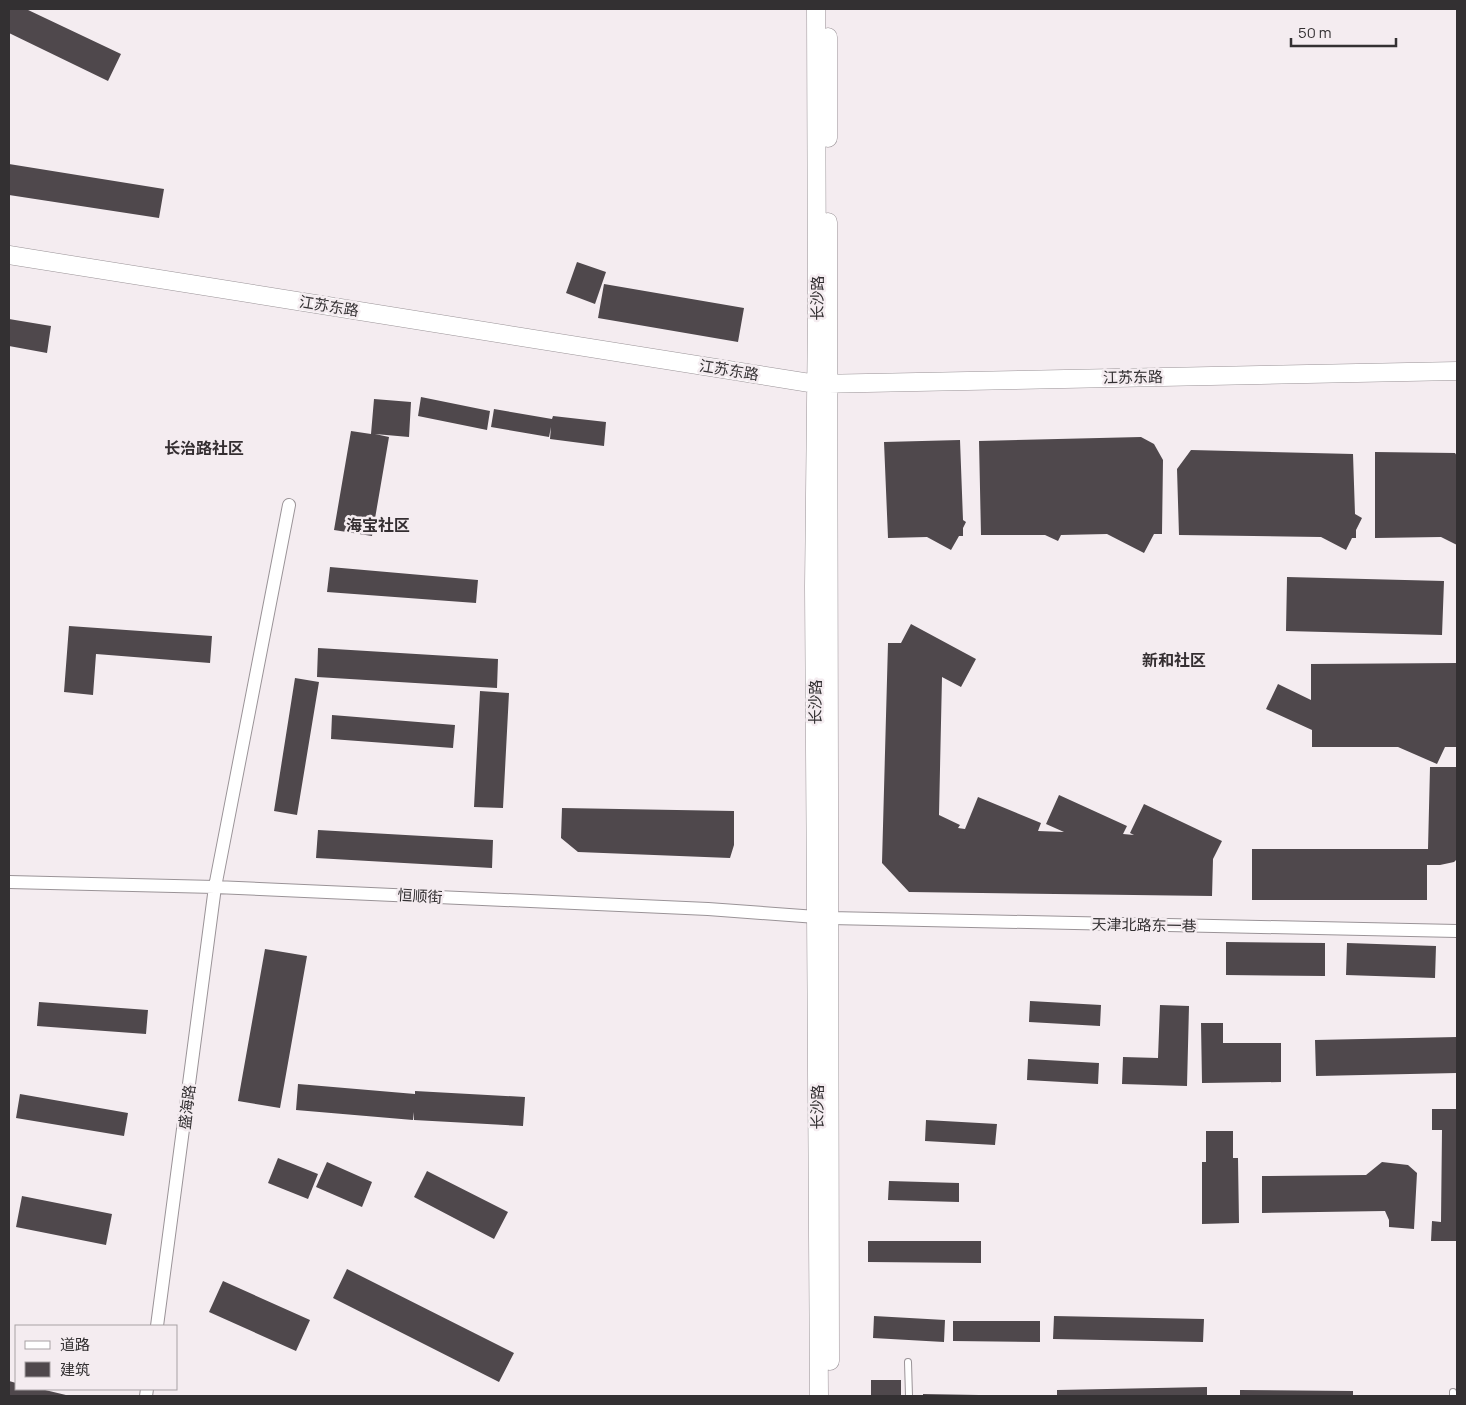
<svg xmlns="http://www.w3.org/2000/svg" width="1466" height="1405" font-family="Manrope,'Noto Sans SC',sans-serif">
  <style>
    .building { fill: #4f484c }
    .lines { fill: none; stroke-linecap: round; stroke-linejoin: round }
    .lane-casing { stroke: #9a9397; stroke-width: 8 }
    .street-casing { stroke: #9a9397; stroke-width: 14 }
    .secondary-casing { stroke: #9a9397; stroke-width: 19 }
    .lane { stroke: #fff; stroke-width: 6 }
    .street { stroke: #fff; stroke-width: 12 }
    .secondary { stroke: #fff; stroke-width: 18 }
    .labels { text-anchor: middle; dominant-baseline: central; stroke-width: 5; stroke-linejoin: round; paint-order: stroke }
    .street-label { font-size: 15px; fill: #333032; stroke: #f4ecf0 }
    .neighbourhood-label { font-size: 16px; font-weight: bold; fill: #342e31; stroke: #f4ecf0 }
  </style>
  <rect width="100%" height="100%" fill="#f4ecf0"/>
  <path class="building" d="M9,9h17l95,45 -13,27 -99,-48z
    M9,164l155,25 -5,29 -150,-23z
    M577,262l29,10 -11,32 -29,-11z
    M604,284l140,24 -6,34 -140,-24z
    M9,319l42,7 -4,27 -38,-7z
    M421,397l69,14 -3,19 -69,-14z
    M374,399l37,3 -2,35 -34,-3 14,3 -17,99 -38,-6 17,-99 20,3z
    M494,409l58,10 1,-3 53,6 -2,24 -54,-7 1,-12 -2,10 -58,-10z
    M1141,437l13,7 9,16 -1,74h-8l-10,19 -37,-19 -46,1 -3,6 -13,-6h-64l-2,-94z
    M960,440l3,80 3,2 -3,6v8h-4l-8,14 -24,-13 -39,1 -4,-96z
    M1191,450l162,4 2,60 7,4 -6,12v8h-4l-6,12 -25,-13 -142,-2 -2,-66z
    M1375,452l80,1 2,3v89l-16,-8 -66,1z
    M330,567l148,13 -2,23 -149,-11z
    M1287,577l157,4 -2,54 -156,-4z
    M911,624l65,35 -15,28 -19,-10 -3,138 21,10 -2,3 7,1 13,-32 63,26 -3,8 26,1 -18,-8 13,-29 68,31 -4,8 11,1 -4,-2 14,-29 78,37 -9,18 -1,37 -303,-4 -27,-29 6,-220h13z
    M69,626l143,10 -2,27 -114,-9 -3,41 -29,-3z
    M318,648l180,11 -1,29 -180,-11z
    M1457,663v84h-12l-8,17 -39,-17h-86v-17l-46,-21 12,-25 33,16v-36z
    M295,678l24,4 -22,133 -23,-4z
    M480,691l29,2 -6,115 -29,-1z
    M332,715l123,10 -2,23 -122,-9z
    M1430,767h27v92l-3,3 -14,3h-13v35h-175v-51h176z
    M562,808l172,3v34l-4,13 -152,-6 -17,-14z
    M318,830l175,10 -1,28 -176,-10z
    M1226,942l99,1v33l-99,-1z
    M1347,943l89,3 -1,32 -89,-3z
    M265,949l42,7 -27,152 -42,-7z
    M1030,1001l71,4 -1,21 -71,-4z
    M39,1002l109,8 -2,24 -109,-8z
    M1160,1005l29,1 -2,80 -65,-2 1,-27 35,1z
    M1201,1023h22v20h58v39l-79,1z
    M1457,1037v36l-141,3 -1,-36z
    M1028,1059l71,4 -1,21 -71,-4z
    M298,1084l117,10v-3l110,6 -2,29 -109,-6v-8l-1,8 -117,-10z
    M20,1094l108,19 -4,23 -108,-18z
    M1432,1109h25v132h-26l1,-20 9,1 1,-92h-10z
    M926,1120l71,4 -2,21 -70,-4z
    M1206,1131h27v27h5l1,65 -37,1v-62h4z
    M278,1158l40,16 -10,25 -40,-16z
    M327,1162l45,20 -10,25 -46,-20z
    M1382,1162l26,3 9,8 -3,56 -25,-2v-7l-4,-9 -123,2v-37l104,-1z
    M427,1171l81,41 -14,27 -80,-42z
    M889,1181l70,2v19l-71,-2z
    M22,1196l90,18 -6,31 -90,-18z
    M868,1241h113v22l-113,-1z
    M347,1269l167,84 -15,29 -166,-84z
    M223,1281l87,39 -14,31 -87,-39z
    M874,1316l71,4 -1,22 -71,-4z
    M1054,1316l150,3 -1,23 -150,-3z
    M953,1321h87v21l-87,-1z
    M871,1380h30v16h-30z
    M9,1381l7,2v6h25l29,7h-61z
    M1207,1387v9h-150v-6z
    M1240,1390l113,1v5h-113z
    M923,1394l56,1v1h-56z"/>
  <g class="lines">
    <defs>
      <path id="lane" d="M908,1362l1,34
        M1453,1396v-4"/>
      <path id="street" d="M9,882l206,5 493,22 122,9 627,13
        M157,1326l58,-439 74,-382
        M146,1396l1,-7"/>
      <path id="secondary" d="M816,9l1,304 -3,274 5,809
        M828,138v-101
        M828,222l2,1139
        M9,255l807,129 641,-13"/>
    </defs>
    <use href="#lane" class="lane-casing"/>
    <use href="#street" class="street-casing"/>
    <use href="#secondary" class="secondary-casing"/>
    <use href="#lane" class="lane"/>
    <use href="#street" class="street"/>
    <use href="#secondary" class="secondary"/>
  </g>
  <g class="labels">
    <g class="street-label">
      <text transform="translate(817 298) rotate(-90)">长沙路</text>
      <text transform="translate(329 306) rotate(9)">江苏东路</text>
      <text transform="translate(729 370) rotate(9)">江苏东路</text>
      <text transform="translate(1133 377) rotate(-1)">江苏东路</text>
      <text transform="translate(815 702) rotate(-90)">长沙路</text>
      <text transform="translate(420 896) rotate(3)">恒顺街</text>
      <text transform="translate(1144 925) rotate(1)">天津北路东一巷</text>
      <text transform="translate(187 1107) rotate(-83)">盛海路</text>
      <text transform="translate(817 1107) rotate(-90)">长沙路</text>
    </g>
    <g class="neighbourhood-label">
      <text x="204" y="448">长治路社区</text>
      <text x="378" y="525">海宝社区</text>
      <text x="1174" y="660">新和社区</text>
    </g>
  </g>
  <rect width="1466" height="1405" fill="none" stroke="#333032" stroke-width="20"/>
  <rect x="15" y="1325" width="162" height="65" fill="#f4ecf0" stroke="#a7a1a4"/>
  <rect x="25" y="1341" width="25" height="8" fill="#ffffff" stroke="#a7a1a4"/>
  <text x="60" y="1350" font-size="15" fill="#333032">道路</text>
  <rect x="25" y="1362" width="25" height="15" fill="#4f484c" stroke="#a7a1a4"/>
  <text x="60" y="1375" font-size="15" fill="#333032">建筑</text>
  <path d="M1291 38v8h105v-8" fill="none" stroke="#333032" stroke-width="2.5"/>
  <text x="1298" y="38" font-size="15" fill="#333032" stroke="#f4ecf0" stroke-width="4" paint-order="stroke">50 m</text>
</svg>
